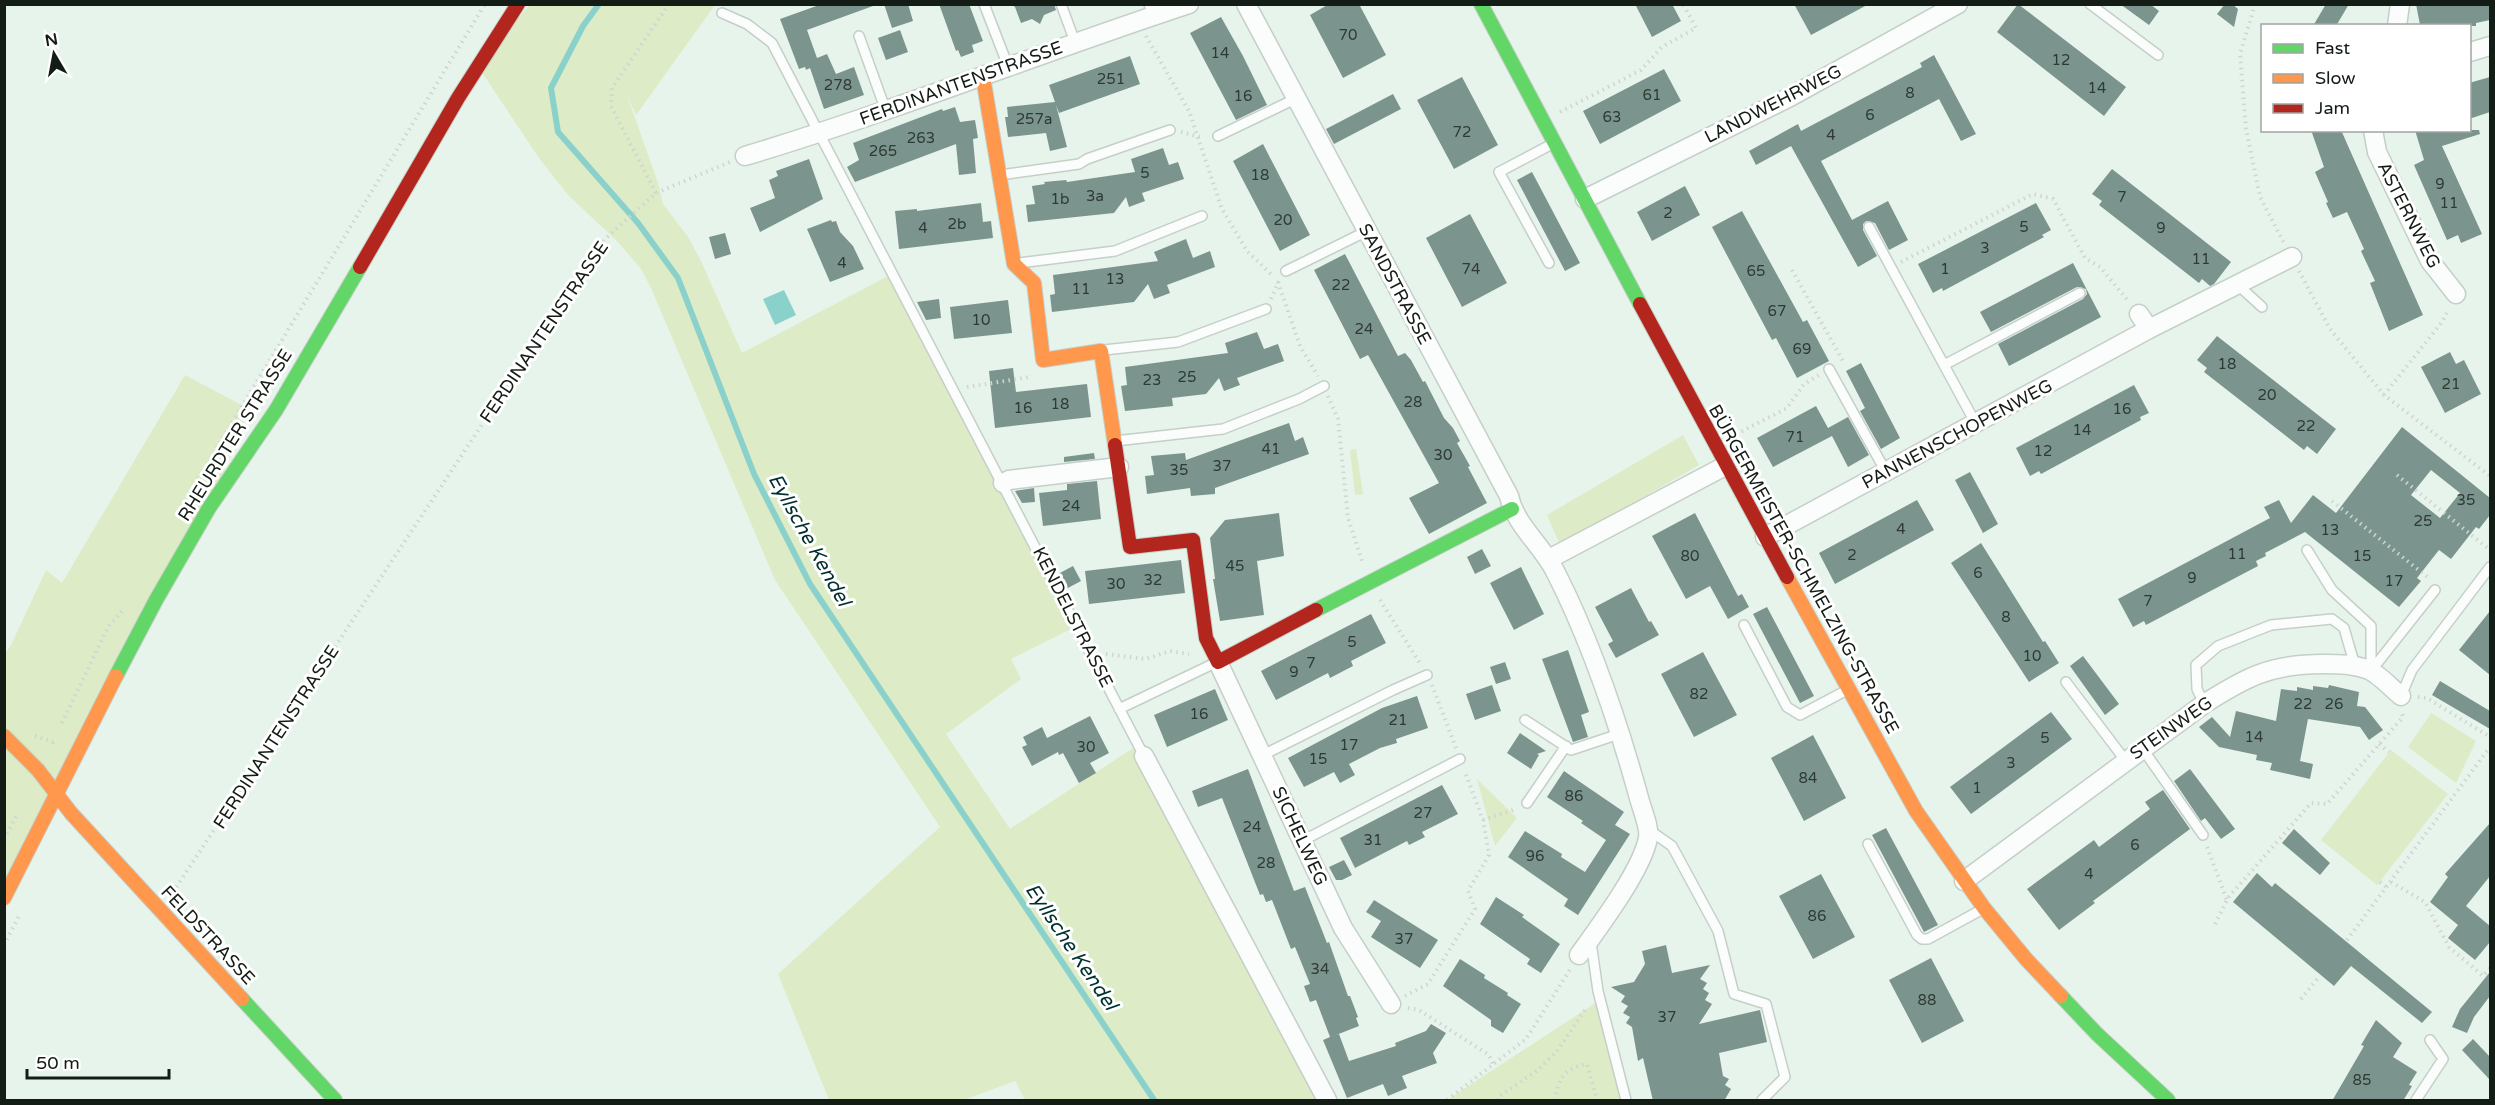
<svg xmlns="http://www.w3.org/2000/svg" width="2495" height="1105" font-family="'Varela Round',sans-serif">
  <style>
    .green { fill: #deebc7 }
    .water { fill: #8bd1cb }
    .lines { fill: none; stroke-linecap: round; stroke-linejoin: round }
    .stream { stroke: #8bd1cb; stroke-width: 6 }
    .building { fill: #7b958e; fill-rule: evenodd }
    .lane-casing { stroke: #c5cfc8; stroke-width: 12 }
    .street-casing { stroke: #c5cfc8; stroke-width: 21 }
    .fast-casing { stroke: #c5cfc8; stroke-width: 16 }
    .slow-casing { stroke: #c5cfc8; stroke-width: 16 }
    .jam-casing { stroke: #c5cfc8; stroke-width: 16 }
    .path { stroke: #d0d4d2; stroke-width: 4; stroke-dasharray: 1.5 4.5; stroke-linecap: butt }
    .lane { stroke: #fbfdfc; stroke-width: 9 }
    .street { stroke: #fbfdfc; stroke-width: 18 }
    .fast { stroke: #63d668; stroke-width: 14 }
    .slow { stroke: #ff974d; stroke-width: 14 }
    .jam { stroke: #b3261e; stroke-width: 14 }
    .labels { text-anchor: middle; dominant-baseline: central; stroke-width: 6; stroke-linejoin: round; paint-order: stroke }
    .number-label { font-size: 15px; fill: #2e3a34 }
    .street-label { font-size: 18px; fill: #141c16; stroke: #fff }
    .water-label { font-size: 20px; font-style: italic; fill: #01312f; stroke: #fff }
  </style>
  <rect width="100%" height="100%" fill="#e7f4eb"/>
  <path class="green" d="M530,5h185l-79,110 -9,-20 31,88 5,21 25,33 13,24 41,92 146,-77 183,353 -60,30 10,20 -75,55 64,95 123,-81 185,352h-293l-10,-19 -51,19h-135l-51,-126 162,-147 -165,-247 -124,-292 -10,-19 -23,-27 -50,-47 -29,-37 -62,-93z
    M185,375l64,34 -40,99 -204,395v-249l6,-9 35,-75 16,13z
    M1683,435l16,30 -139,80 -13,-30z
    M1356,449l7,45 -8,1 -5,-45z
    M2431,713l45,28 -20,42 -48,-36z
    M2391,750l57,44 -71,91 -56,-45z
    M1477,779l40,39 -22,28z
    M1603,998l28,102h-184z"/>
  <path class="water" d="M784,290l12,25 -21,10 -12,-26z"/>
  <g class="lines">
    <path class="stream" d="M599,4l-16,22 -32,62 7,44 80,91 40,55 76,196 56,110 344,516"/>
  </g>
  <path class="building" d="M822,4h50l1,2 -66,24 10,28 10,-4 9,20 18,-7 10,28 -40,14 -14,-41 -4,2 -1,-3 -6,2 -19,-50z
    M884,4h24l5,17 -21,7z
    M939,4h30l14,37 -11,4 2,7 -13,5 -3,-7 -2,1z
    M1011,4h43l2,6 -12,5 -4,9 -8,-5 -11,4 -6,-16z
    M1329,4h30l27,51 -43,23 -33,-63z
    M1635,4h37l9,17 -29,16z
    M1794,4h75l-58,31z
    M2018,4l108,83 -22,29 -107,-84z
    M2120,4h30l9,7 -10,14z
    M2225,4h7l6,5 -4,18 -17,-13z
    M2326,4h23l-13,22h-23z
    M2416,4h74v16l-14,3v3l-56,-1z
    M1221,17l22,39 24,49 -31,15 -46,-87z
    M900,30l8,22 -22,8 -8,-22z
    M1934,55l42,79 -15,7 -22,-42 -118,62 31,59 36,-19 20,39 -19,10 -14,-27 -9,-2 -3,3v6l14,26 -19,11 -67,-121 -35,19 -7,-14 49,-27 3,7 121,-64 -2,-4z
    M1130,56l10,28 -81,29 -3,-8 11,42 -17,4 -4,-18 -38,4 -3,-20h3l-1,-10 48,-5 -6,-17z
    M1664,69l17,32 -81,43 -17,-33z
    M1462,77l36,68 -44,24 -37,-69z
    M2490,77v35l-21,7v-36z
    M1393,94l8,15 -67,35 -8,-15z
    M955,107l5,15 15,-2 3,18 -5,1 3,34 -17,2 -3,-31 -101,38 -8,-15 12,-7 -6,-17 89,-34 1,2z
    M2311,130h30l82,185 -34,16 -19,-48 5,-2 -14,-30 3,-2 -17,-37 -14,6 -7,-15 2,-1 -13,-30 9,-5z
    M2415,130h64l1,4 -38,12 40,88 -21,9 -3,-8 -11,5 -33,-75 10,-5z
    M1263,144l47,91 -30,16 -47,-90z
    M1163,148l6,17 9,-3 6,17 -42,14 3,8 -16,6 -3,-10 -12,16 -86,9 -2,-17 9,-1 -3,-18 13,-2 -1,-2 22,-2 1,2 68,-10 -4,-13z
    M809,159l14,40 -63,33 -10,-24 25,-10 -6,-18 9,-4 -2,-5z
    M2112,169l119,93 -17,22 -4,2 -8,-7 -3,4 -100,-78 3,-4 -10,-7z
    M1532,172l48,91 -15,8 -48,-91z
    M1685,186l15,29 -48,26 -15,-29z
    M981,203l2,19 8,-1 2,17 -94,11 -4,-38 22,-2v2z
    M2036,203l15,27 -9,5 2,2 -101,54 -1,-3 -9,5 -15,-29z
    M1742,211l61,111 4,-2 22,41 -32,17 -21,-40 -4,2 -60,-113z
    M1470,214l37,69 -45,24 -36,-69z
    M831,220l1,2 4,-1 4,11 13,14 11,23 -34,13 -23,-53z
    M725,233l6,21 -16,5 -6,-22z
    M1186,239l7,19 17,-7 5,16 -48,18 3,8 -16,6 -6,-15 -14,18 -82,10 -2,-17 5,-1 -2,-19 105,-14 -4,-9z
    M1345,254l53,102 7,-3 6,7 12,22 2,-1 19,37 9,10 7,13 -3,2 13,23 -2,1 19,36 -58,31 -20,-36 30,-15 -71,-128 -8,4 -46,-89z
    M2073,263l28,54 -92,49 -11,-22 85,-45 4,-5 -1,-5 -9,-2 -86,45 -11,-20z
    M939,299l2,19 -15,2 -9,-18z
    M1008,300l4,33 -58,6 -4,-32z
    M1257,332l7,17 14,-5 6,17 -47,17 3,7 -16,6 -5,-13 -13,16 -34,4 1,8 -48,5 -4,-25 6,-1 -2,-18 103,-14 -3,-10z
    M2217,336l119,93 -19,25 -10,-8 -3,4 -100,-78 3,-4 -10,-8z
    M2450,352l6,12 8,-4 17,34 -36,19 -24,-46z
    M1861,363l39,75 -19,11 -21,-38 5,-3 -19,-37z
    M1013,368l3,24 71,-8 4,33 -96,11 -6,-57z
    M2134,385l15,28 -9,4 1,3 -100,54 -2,-3 -9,5 -14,-28z
    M1816,406l12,22 20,-11 21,38 -21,12 -16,-31 -59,31 -16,-29z
    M1289,423l6,18 8,-4 6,17 -94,34v6l-24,2 -1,-8 -43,6 -2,-18 9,-1 -3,-19 34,-3 1,7z
    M2402,427l88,71v17l-11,14 -3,-2 -25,32 -12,-9 -22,28 4,3 -22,26 -94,-75 -40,21 1,3 -10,5 2,5 -112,59 -2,-4 -11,6 -15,-28 152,-81 -6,-11 15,-7 12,23 22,-28 23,18zM2431,470l29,23 -20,25 -29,-23z
    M1094,453l1,6 -31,3v-5z
    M1970,472l28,52 -15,9 -28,-53z
    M1097,481l4,38 -58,7 -4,-33 28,-3v-6z
    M1034,488l1,14 -13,1 -7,-12z
    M1917,500l17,30 -99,54 -16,-31z
    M1279,513l5,43 -27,5 7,54 -44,6 -7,-42h2l-5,-41 15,-18z
    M1695,513l43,83 4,-2 7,13 -21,12 -18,-33 -24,13 -34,-63z
    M1981,543l62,99 2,-1 14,22 -30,19 -78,-119z
    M1482,549l9,17 -16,8 -8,-17z
    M1181,560l4,33 -96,11 -4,-33z
    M1073,566l8,15 -15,8 -8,-15z
    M1521,567l23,47 -30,16 -24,-47z
    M1631,588l18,34 2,-1 8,14 -43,23 -8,-14 5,-3 -18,-34z
    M1767,607l47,89 -14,7 -47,-89z
    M2490,611v64l-31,-25z
    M1371,614l15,29 -35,18 2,5 -23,12 -2,-5 -52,27 -15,-29z
    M1568,650l21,62 -8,3 7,22 -15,5 -31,-83z
    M1703,652l34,63 -43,22 -33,-63z
    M2083,656l36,48 -14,11 -35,-49z
    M1505,662l6,17 -15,5 -6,-17z
    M2440,681l50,30v18l-58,-34z
    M1492,685l9,26 -26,9 -9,-26z
    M2329,685l30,7 -2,14 8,1 18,23 -14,10 -9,-13 -52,-8 -8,42 13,3 -3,15 -40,-9 2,-7 -16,-3 1,-5 -38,-8 -20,-20 13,-10 18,20 6,-26 40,10 5,-32 16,2v-4l16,3v-4l15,2z
    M1215,689l13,31 -61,27 -13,-32z
    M1417,696l11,32 -32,11 1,4 -17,5 -31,16 6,11 -15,8 -6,-11 -30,15 -16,-29 94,-50z
    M2051,712l21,27 -101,75 -21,-27z
    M1090,716l19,37 -19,10 6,10 -17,10 -16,-30 -4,2 -1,-3 -26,14 -10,-19 5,-2 -4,-8 19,-10 5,11z
    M1520,733l26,18 -9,3 2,1 -8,14 -24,-16z
    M1813,735l33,63 -42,23 -33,-63z
    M1248,769l46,122 11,-4 22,56 2,-1 19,54h2l8,21 -2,1 3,8 -28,11 8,-3 10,27 47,-15 -1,-3 31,-12 5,-7 15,9 -13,20 4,10 -35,13 5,12 -19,8 -5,-12 -36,14 -24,-58 7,-3 -14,-37 -6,2 -6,-16 6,-2 -15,-37 -4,2 -19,-49 -6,2 -3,-8 -3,1 -38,-97 -24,9 -6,-16z
    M2190,769l45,60 -14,10 -16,-21 -4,3 -27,-40z
    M1564,771l60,41 -9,13 15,9 -52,81 -14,-9 4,-7 -60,-42 17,-26 37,23 -1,3 24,15 21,-32 -25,-17 2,-2 -36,-24z
    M1442,785l16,29 -36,18 3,5 -16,8 -2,-4 -52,27 -15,-30z
    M2163,790l27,39 -97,72 2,2 -36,27 -32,-41 67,-49 5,7 51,-38 -5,-7z
    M2490,823v53l-24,30 24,20v16l-15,18 -27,-22 10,-13 -28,-23 18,-25 -3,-3z
    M1886,828l52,97 -14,7 -52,-97z
    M2294,829l36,34 -10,12 -38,-32z
    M1344,860l8,15 -10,5h-6l-7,-13z
    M2257,873l15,14 3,-4 157,129 -10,11 -71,-57 -17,20 -101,-84z
    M1821,874l34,63 -42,22 -34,-63z
    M1496,897l28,18 -2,2 38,27 -19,29 -14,-9 3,-5 -50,-35z
    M1374,900l64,40 -18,28 -49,-31 10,-16 -15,-9z
    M1666,945l6,28 38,-8 -10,14 7,4 -4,6 6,4 -4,7 7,4 -13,20 61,-14 7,32 -48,11 4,23 6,3 -4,6 6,4 -7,12h-71l-10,-43 -5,3 -6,-34 -6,-4 4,-6 -7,-4 5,-7 -7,-4 4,-6 -14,-9 23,-5 11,-18 -3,-13z
    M1931,958l33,63 -42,22 -33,-63z
    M1460,959l25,16 -1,3 24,15 -1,2 14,9 -18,29 -12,-7v-6l-48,-34z
    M2490,972v24l-16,21 -7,16 -15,-6 8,-18z
    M2376,1020l26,23 -9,14 24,15 -8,13 3,1 -9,15h-71l32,-55 -3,-1z
    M2473,1039l17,18v23l-28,-30z"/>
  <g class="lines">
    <defs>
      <path id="lane" d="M984,4l24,62
        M1061,4l14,38
        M1149,4l4,12
        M2090,4l68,51
        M722,13l25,11 25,19 372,713
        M859,36l27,75
        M1218,136l77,-37
        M1000,175l79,-11 8,-5 83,-29
        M1869,227l107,197
        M1019,263l96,-12 87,-35
        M1549,263l-50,-91 55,-29
        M1286,271l81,-40
        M2238,285l24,22
        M1104,350l74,-8 88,-33
        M1944,365l136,-72
        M1829,369l57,103
        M1115,441l108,-12 76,-30 25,-13
        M2307,550l25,40 39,36v45
        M1744,625l43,82 13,8 47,-25
        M2371,671l64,-81
        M2066,682l59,78
        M2401,696l11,-26 78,-103
        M2204,704l-7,-15 -1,-24 22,-19 53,-21 61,-6 12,9 11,38
        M1119,709l98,-47
        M1525,720l46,30 48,-16
        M2142,748l61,87
        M1263,755l130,-65 34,-15
        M1527,803l39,-57
        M1649,830l23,16 46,85 16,63 32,10 19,73 -23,23
        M1302,841l158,-82
        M1868,844l49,91 5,4h6l53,-29
        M1591,942l7,49 28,109
        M2416,1100l27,-41 -13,-19"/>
      <path id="street" d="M1246,4l263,492c6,29 34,50 47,77 36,71 62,149 83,225 3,12 11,29 9,40 -6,32 -49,89 -69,117
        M2397,26l3,-22
        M2470,52l20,-6
        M2373,130l4,22 53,109 26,33
        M745,156c150,-45 295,-103 444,-152
        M1585,199l205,-102 168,-93
        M2149,329l143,-72
        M1003,483l6,-3 110,-13
        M1765,537l384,-208 -10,-15
        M1549,559l176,-93
        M1218,662l125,266 48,76
        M1144,756l183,344
        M1964,881l240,-177c42,-27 67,-40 119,-40 16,0 31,0 46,6 11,5 22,18 32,26"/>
      <path id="fast" d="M1481,4l159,300
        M1316,610l196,-101
        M116,676l40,-76 53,-92 67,-98 84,-143
        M2061,996l36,38 71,66
        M242,999l93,101"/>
      <path id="slow" d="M983,77l31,187 20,19 9,77 58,-9 14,94
        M1787,577l129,234 68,97 42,51 35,37
        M4,736l34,34 33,43 171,186
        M4,898l112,-222"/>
      <path id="jam" d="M360,267l98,-169 60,-94
        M1640,304l147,273
        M1115,445l15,102 63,-7 13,98 12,24 98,-52"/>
    </defs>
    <use href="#lane" class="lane-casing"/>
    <use href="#street" class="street-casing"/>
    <use href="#fast" class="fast-casing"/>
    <use href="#slow" class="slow-casing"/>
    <use href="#jam" class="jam-casing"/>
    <path class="path" d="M2255,4l-15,50 6,75 14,68 24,46
      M1146,36l43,75 33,98 25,42 26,25
      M1560,112l81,-42 21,-23 34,-19 -13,-24
      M1181,132l19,5
      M656,193l-45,-87 1,-18 57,-84
      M1901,262l132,-68 20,5 32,59 15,9 29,35
      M1792,270l51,91 -2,1
      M2299,271l31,58 54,66 106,81
      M1278,282l22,64 18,30
      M1271,299l8,-18
      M967,387l63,-10
      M2384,395l58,-73 7,-13
      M1328,396l10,23 10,99 14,43
      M1731,437l56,-29 17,-24 15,-9
      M2397,475l93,75
      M198,479l287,-475
      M2332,501l98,78
      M1380,600l41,65
      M1106,654l40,5 24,-8 19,3
      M1432,685l24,63
      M2418,697l9,1 63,39
      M62,723l46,-96 16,-18
      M35,736l18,6 2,-3
      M2379,744l10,8
      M1483,820l33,-11
      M4,839l14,-26
      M2207,847l20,53
      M2380,882l6,5
      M2391,882l34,20 24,45 34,29 7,-8
      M173,892l431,-652 52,-47 74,-31
      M2215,924l13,-26 83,-95 16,1 76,-87 -1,-4
      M2347,940l143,-193
      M4,945l15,-29
      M1405,996l23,-12 47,-75 -7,-18 21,-36 -6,-35 -18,-48
      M2301,999l18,-22
      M1408,1008l11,2 70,45 4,9
      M1447,1100l79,-61 45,-71
      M1498,1100v-3l40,-27 19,-19 30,-44
      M1555,1100c3,-22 10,-32 32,-36l10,36"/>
    <use href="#lane" class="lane"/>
    <use href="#street" class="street"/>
    <use href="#fast" class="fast"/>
    <use href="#slow" class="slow"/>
    <use href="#jam" class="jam"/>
  </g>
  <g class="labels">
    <g class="number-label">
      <text x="1348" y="35">70</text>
      <text x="1220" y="53">14</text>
      <text x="2061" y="60">12</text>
      <text x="1111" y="79">251</text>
      <text x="838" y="85">278</text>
      <text x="2097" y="88">14</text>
      <text x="1910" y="93">8</text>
      <text x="1652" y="95">61</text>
      <text x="1243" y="96">16</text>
      <text x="1870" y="115">6</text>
      <text x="1612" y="117">63</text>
      <text x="1034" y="119">257a</text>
      <text x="1462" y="132">72</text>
      <text x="1831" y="135">4</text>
      <text x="921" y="138">263</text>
      <text x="883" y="151">265</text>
      <text x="1145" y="173">5</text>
      <text x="1260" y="175">18</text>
      <text x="2440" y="184">9</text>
      <text x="1095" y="196">3a</text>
      <text x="2122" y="197">7</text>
      <text x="1060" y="199">1b</text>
      <text x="2449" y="203">11</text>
      <text x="1668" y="213">2</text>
      <text x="1283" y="220">20</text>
      <text x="957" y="224">2b</text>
      <text x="2024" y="227">5</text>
      <text x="923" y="228">4</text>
      <text x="2161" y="228">9</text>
      <text x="1985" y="248">3</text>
      <text x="2201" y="259">11</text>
      <text x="842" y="263">4</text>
      <text x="1471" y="269">74</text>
      <text x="1945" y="269">1</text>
      <text x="1756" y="271">65</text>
      <text x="1115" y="279">13</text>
      <text x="1341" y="285">22</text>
      <text x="1081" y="289">11</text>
      <text x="1777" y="311">67</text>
      <text x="981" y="320">10</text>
      <text x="1364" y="329">24</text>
      <text x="1802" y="349">69</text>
      <text x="2227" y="364">18</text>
      <text x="1187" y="377">25</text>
      <text x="1152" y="380">23</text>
      <text x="2451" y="384">21</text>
      <text x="2267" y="395">20</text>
      <text x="1413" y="402">28</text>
      <text x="1060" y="404">18</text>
      <text x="1023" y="408">16</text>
      <text x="2122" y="409">16</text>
      <text x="2306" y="426">22</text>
      <text x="2082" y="430">14</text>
      <text x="1795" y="437">71</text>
      <text x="1271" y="449">41</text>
      <text x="2043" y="451">12</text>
      <text x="1443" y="455">30</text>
      <text x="1222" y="466">37</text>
      <text x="1179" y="470">35</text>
      <text x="2466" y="500">35</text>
      <text x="1071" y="506">24</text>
      <text x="2423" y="521">25</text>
      <text x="1901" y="529">4</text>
      <text x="2330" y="530">13</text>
      <text x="2237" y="554">11</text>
      <text x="1852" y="555">2</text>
      <text x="1690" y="556">80</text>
      <text x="2362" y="556">15</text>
      <text x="1235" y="566">45</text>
      <text x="1978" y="573">6</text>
      <text x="2192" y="578">9</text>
      <text x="1153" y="580">32</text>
      <text x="2394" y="581">17</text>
      <text x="1116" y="584">30</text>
      <text x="2148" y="601">7</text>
      <text x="2006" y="617">8</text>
      <text x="1352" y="642">5</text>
      <text x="2032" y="656">10</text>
      <text x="1311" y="663">7</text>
      <text x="1294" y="672">9</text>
      <text x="1699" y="694">82</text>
      <text x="2303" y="704">22</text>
      <text x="2334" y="704">26</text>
      <text x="1199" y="714">16</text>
      <text x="1398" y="720">21</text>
      <text x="2254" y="737">14</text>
      <text x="2045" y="738">5</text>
      <text x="1349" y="745">17</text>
      <text x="1086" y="747">30</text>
      <text x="1318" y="759">15</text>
      <text x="2011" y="763">3</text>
      <text x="1808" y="778">84</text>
      <text x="1977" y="788">1</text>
      <text x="1574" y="796">86</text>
      <text x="1423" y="813">27</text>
      <text x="1252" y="827">24</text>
      <text x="1373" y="840">31</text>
      <text x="2135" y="845">6</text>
      <text x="1535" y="856">96</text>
      <text x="1266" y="863">28</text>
      <text x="2089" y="874">4</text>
      <text x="1817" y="916">86</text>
      <text x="1404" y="939">37</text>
      <text x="1320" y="969">34</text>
      <text x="1927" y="1000">88</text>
      <text x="1667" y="1017">37</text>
      <text x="2362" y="1080">85</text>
    </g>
    <g class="street-label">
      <text transform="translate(961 83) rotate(-20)">FERDINANTENSTRASSE</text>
      <text transform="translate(1773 104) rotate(-27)">LANDWEHRWEG</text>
      <text transform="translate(2409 215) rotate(63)">ASTERNWEG</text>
      <text transform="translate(1395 284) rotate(62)">SANDSTRASSE</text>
      <text transform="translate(544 332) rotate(-56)">FERDINANTENSTRASSE</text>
      <text transform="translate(1957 434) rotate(-28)">PANNENSCHOPENWEG</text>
      <text transform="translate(235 435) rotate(-58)">RHEURDTER STRASSE</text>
      <text transform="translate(1804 569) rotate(61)">BÜRGERMEISTER-SCHMELZING-STRASSE</text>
      <text transform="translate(1073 617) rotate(63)">KENDELSTRASSE</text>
      <text transform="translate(2171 728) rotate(-35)">STEINWEG</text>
      <text transform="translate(276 737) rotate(-57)">FERDINANTENSTRASSE</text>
      <text transform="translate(1300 836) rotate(65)">SICHELWEG</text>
      <text transform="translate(208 935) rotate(47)">FELDSTRASSE</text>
    </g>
    <g class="water-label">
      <text transform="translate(809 540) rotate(61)">Eyllsche Kendel</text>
      <text transform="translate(1071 947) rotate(56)">Eyllsche Kendel</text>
    </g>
  </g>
  <rect width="2495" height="1105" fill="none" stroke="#141c16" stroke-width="12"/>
  <rect x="2261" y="24" width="210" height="108" fill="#ffffff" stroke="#a1a4a2" stroke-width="1.5"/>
  <rect x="2273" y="44" width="30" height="9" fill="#63d668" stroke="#a1a4a2" stroke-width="1.5"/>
  <text x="2315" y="54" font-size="18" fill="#141c16">Fast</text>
  <rect x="2273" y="74" width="30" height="9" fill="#ff974d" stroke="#a1a4a2" stroke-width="1.5"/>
  <text x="2315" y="84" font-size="18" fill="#141c16">Slow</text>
  <rect x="2273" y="104" width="30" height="9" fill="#b3261e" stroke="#a1a4a2" stroke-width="1.5"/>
  <text x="2315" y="114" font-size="18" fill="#141c16">Jam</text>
  <g transform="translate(54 54) rotate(350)" stroke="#ffffff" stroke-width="4.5" paint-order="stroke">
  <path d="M0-4.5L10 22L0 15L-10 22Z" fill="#141c16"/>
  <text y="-9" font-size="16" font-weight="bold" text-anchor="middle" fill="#141c16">N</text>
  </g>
  <path d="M27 1069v9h142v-9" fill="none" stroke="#141c16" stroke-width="3"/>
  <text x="36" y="1069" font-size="18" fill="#141c16" stroke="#ffffff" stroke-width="4.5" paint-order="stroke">50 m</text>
</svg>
